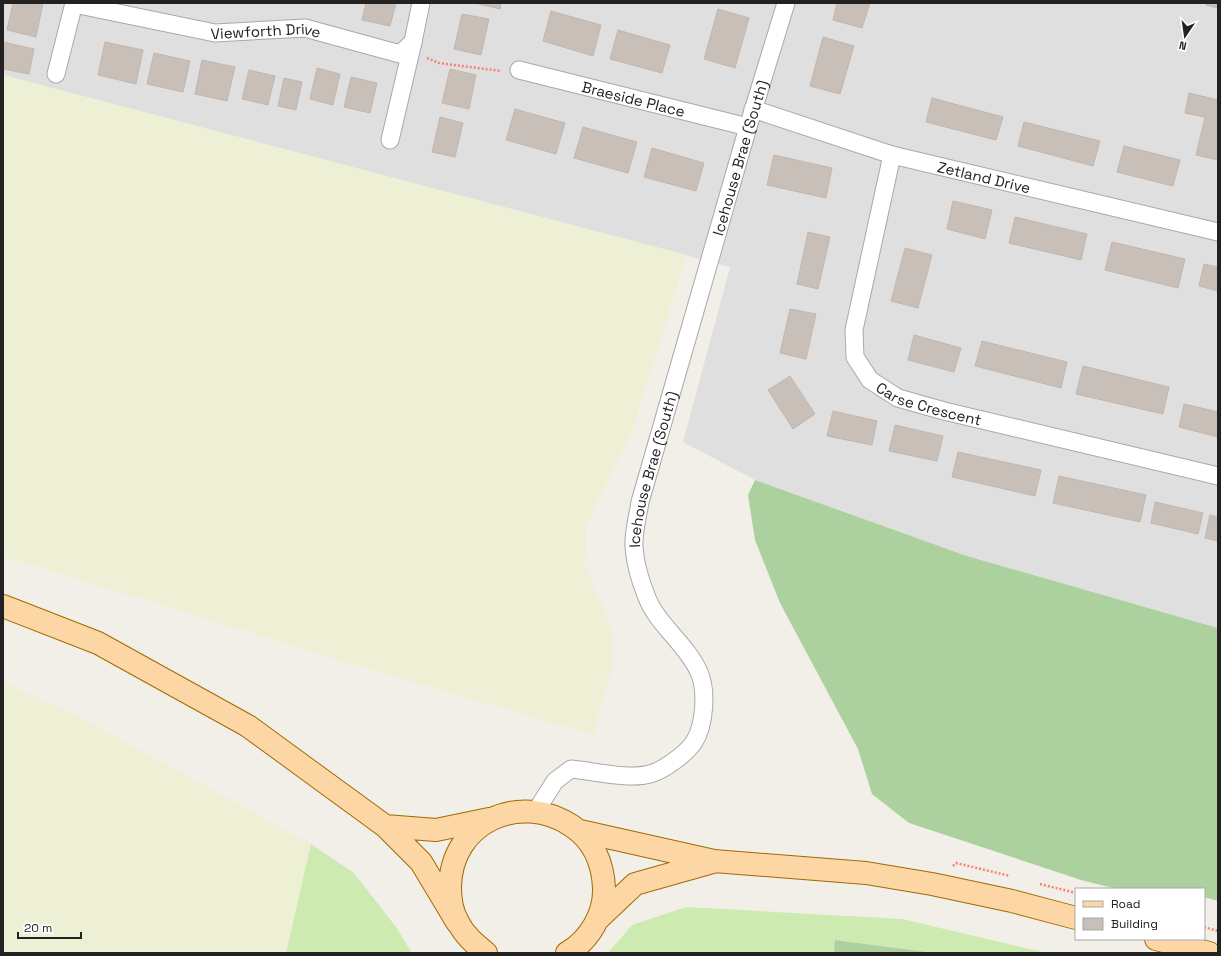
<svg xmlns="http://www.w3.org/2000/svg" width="1221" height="956" font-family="'Space Grotesk',sans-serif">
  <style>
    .residential { fill: #e0dfdf }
    .farmland { fill: #eef0d5 }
    .grass { fill: #cdebb0 }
    .forest { fill: #add19e }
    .building { fill: #c7bfb8; stroke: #c4b6ab }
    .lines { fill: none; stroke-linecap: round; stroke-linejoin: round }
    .minor-casing { stroke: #a9a9a9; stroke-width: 19 }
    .primary-casing { stroke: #a06b00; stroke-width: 24 }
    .path { stroke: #fa8072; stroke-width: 2.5; stroke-dasharray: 2 2; stroke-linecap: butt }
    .minor { stroke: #fff; stroke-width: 17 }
    .primary { stroke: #fcd6a4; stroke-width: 22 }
    .labels { text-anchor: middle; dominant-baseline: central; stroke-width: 3; stroke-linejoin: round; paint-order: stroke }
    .street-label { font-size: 15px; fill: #222; stroke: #fff }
  </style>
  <rect width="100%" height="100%" fill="#f2efe9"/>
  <path class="residential" d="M3,3h1215v625l-251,-72 -212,-76 -72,-38 47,-175 -727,-192z"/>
  <path class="farmland" d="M3,75l684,180 -55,177 -46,94 -1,40 26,59 2,39 -20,71 -255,-75 -335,-104z
    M3,682l82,38 226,124 -25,109h-283z"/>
  <path class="grass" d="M311,844l43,29 42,54 16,26h-126z
    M686,907l216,12 145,34h-112l-99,-13 -2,13h-226l24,-28z"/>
  <path class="forest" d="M755,480l212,76 251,72v273l-14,-4v-8h-87l-36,-9 -172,-57 -37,-29 -14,-45 -78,-146 -25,-63 -7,-45z
    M835,940l100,13h-101z"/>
  <path class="building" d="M13,3h30l-7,34 -29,-7z
    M366,3h30l-6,23 -28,-6z
    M475,3h26l-1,6z
    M837,3h33l-8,25 -29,-8z
    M1207,3h11v5l-12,-3z
    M718,9l31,9 -14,50 -31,-9z
    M551,11l50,14 -8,31 -50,-15z
    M462,14l27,5 -8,36 -27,-6z
    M618,30l52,15 -8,28 -52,-14z
    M823,37l31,9 -14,48 -30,-8z
    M3,42l31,7 -5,25 -26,-5z
    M105,42l38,8 -7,34 -38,-9z
    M154,53l36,8 -7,31 -36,-8z
    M202,60l33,7 -8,34 -32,-7z
    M317,68l23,6 -7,31 -23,-6z
    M450,69l26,6 -7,34 -27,-6z
    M249,70l26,6 -7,29 -26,-6z
    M351,77l26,6 -7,30 -26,-6z
    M284,78l18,4 -6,28 -18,-4z
    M1189,93l29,7v60l-22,-5 9,-38 -20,-4z
    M932,98l71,19 -7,23 -70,-18z
    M515,109l50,14 -9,31 -50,-14z
    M440,117l23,6 -8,34 -23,-5z
    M1024,122l76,19 -7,25 -75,-20z
    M583,127l54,15 -9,31 -54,-15z
    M1124,146l56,14 -7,26 -56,-14z
    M652,148l52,15 -8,28 -52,-14z
    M774,155l58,13 -6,30 -59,-13z
    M953,201l39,9 -7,29 -38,-10z
    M1015,217l72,17 -6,26 -72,-17z
    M808,232l22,5 -12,52 -21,-5z
    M1112,242l73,17 -7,29 -73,-18z
    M905,248l27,7 -14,53 -27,-7z
    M1204,264l14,3v24l-19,-5z
    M790,309l26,5 -10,45 -26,-6z
    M914,335l47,13 -7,24 -46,-12z
    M982,341l85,21 -6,26 -86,-22z
    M1083,366l86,21 -6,27 -87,-20z
    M790,376l25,38 -22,15 -25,-39z
    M1184,404l34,8v25l-39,-10z
    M833,411l44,10 -5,24 -45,-9z
    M895,425l48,11 -6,25 -48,-10z
    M958,452l83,18 -6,26 -83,-19z
    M1059,476l87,19 -6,27 -87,-19z
    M1155,502l48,11 -5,21 -47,-11z
    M1210,515l8,2v24l-13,-3z"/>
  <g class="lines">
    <defs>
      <g id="minor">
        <path id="s1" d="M74,4l141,29 90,-5 95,26 13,-12 8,-39"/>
        <path id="s2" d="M519,70l229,57"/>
        <path d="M56,74l18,-71"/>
        <path id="s3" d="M753,109l139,46 326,77"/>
        <path d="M390,140l23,-98"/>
        <path id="s4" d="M892,155l-38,175 1,27 15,23 28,18 46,13 274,65"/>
        <path id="s5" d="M536,811l19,-30 16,-12c23,2 60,12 82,4 12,-4 34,-20 41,-31 11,-17 13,-52 5,-70 -13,-29 -43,-48 -53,-77 -6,-15 -11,-32 -12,-48 -1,-14 4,-31 6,-45l108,-375 38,-124"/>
      </g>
      <path id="primary" d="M3,606l95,37 150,83 137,100 36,36 36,60
        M385,826l51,4 53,-11
        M580,831l134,30 152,12 66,11 80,17 64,17
        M597,920l38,-36 78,-22
        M1156,939l53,14
        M486,953c-11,-9 -22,-18 -28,-31 -6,-10 -8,-24 -8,-35 1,-65 70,-96 122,-61 21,14 31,37 32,62 1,25 -14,52 -37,65"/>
    </defs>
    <use href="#minor" class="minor-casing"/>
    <use href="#primary" class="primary-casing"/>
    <path class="path" d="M427,58l12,5 62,8
      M953,866l3,-3 54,13
      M1040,884l36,9
      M1204,927l14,4"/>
    <use href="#minor" class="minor"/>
    <use href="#primary" class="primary"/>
  </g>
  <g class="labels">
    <g class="street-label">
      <text stroke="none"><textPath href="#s1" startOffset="195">Viewforth Drive</textPath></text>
      <text stroke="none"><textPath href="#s2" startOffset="118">Braeside Place</textPath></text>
      <text stroke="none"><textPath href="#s5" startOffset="810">Icehouse Brae (South)</textPath></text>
      <text stroke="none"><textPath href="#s3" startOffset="241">Zetland Drive</textPath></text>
      <text stroke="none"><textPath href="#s4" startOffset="298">Carse Crescent</textPath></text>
      <text stroke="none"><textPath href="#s5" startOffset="486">Icehouse Brae (South)</textPath></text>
    </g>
  </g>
  <rect width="1221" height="956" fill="none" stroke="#222222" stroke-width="8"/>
  <rect x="1075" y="888" width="130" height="52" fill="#ffffff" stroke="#a7a7a7"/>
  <rect x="1083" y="901" width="20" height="6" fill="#fcd6a4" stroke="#a7a7a7"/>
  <text x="1111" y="908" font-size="12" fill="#222222">Road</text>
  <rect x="1083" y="918" width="20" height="12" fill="#c7bfb8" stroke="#a7a7a7"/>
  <text x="1111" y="928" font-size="12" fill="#222222">Building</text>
  <g transform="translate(1185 36) rotate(193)" stroke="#ffffff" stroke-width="3" paint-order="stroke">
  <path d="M0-3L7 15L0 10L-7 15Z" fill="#222222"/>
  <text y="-6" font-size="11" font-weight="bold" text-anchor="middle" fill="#222222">N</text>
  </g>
  <path d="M18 932v6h63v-6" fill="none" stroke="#222222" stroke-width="2"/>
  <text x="24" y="932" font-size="12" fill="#222222" stroke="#ffffff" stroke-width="3" paint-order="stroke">20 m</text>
</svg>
